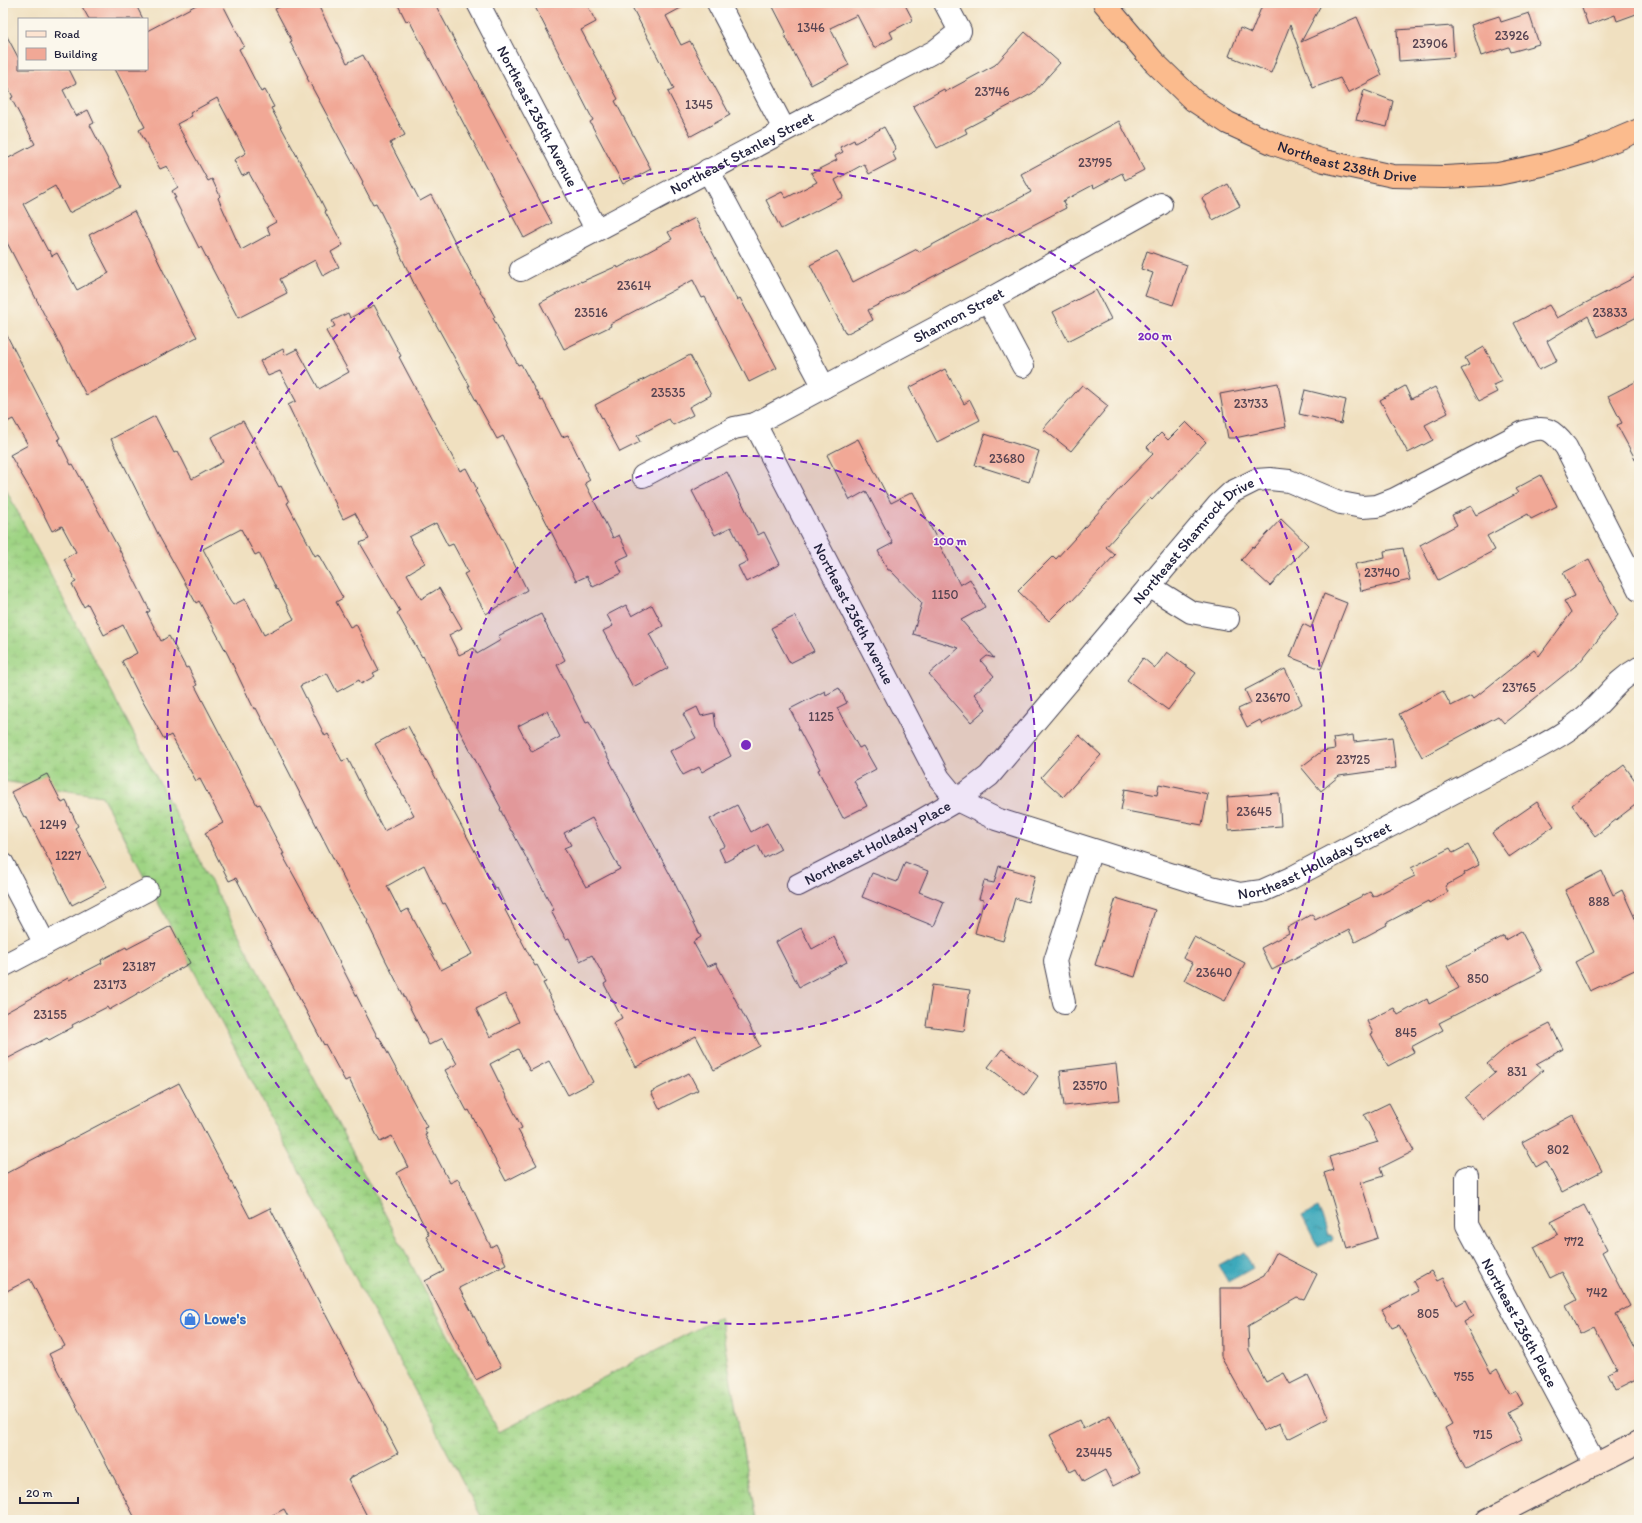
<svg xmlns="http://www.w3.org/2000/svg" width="1642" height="1523" font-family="Itim,sans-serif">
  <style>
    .wetland { fill: url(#wetland-marsh); stroke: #607b60 }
    .water { fill: url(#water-ripples); stroke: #2f667b }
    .building { fill: #f1a896; fill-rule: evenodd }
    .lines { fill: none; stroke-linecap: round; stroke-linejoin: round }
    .minor-casing { stroke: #413e4f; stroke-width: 24 }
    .secondary-casing { stroke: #413e4f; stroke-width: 24 }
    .trunk-casing { stroke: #413e4f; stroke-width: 24 }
    .minor { stroke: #fff; stroke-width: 22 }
    .secondary { stroke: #fde4d1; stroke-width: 22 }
    .trunk { stroke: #fbbb8d; stroke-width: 22 }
    .ring { fill: none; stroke: #7b2cbf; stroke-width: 2; stroke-dasharray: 7 5 }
    .labels { text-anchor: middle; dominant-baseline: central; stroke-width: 3; stroke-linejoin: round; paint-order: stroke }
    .number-label { font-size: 13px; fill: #564452 }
    .street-label { font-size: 15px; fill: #22223b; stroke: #fbf7ec }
    .shop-label { font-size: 15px; font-weight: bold; fill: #366cbe; stroke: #fbf7ec; text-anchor: start }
    .centre { fill: #7b2cbf; stroke: #fbf7ec; stroke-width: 2 }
    .ring-label { font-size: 12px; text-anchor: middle; font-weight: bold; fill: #7b2cbf; stroke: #fbf7ec; stroke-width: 3; stroke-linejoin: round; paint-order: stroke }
  </style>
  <defs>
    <pattern id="wetland-marsh" width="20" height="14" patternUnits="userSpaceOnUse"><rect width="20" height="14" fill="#9fd484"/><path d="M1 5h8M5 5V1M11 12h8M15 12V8" fill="none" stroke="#89b673"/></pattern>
    <pattern id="water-ripples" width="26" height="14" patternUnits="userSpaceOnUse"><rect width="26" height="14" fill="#3ca9bb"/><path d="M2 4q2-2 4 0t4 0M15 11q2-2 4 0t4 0" fill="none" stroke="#328999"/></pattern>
  </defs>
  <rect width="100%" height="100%" fill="#fbf7ec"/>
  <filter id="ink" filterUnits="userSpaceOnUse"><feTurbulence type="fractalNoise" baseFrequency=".025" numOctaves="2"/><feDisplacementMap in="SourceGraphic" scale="8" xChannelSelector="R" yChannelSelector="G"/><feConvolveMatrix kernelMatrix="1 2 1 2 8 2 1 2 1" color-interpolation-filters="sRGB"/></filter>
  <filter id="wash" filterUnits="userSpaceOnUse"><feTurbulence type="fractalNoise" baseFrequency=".012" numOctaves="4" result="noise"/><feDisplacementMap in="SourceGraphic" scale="16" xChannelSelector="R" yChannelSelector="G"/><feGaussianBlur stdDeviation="0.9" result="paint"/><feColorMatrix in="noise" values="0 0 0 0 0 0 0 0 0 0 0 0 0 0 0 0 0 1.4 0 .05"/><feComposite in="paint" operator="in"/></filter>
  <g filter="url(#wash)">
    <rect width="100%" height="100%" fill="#f0e0c0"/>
    <path class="wetland" d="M3,484l496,948 221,-115 35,203h-272l-381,-724 -99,-15z"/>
    <path class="water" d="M1318,1208l6,13 4,14h3l2,3 -1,3 -14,6 -16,-31z
      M1244,1252l9,16 -25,14 -9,-16z"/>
    <g id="blocks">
      <path class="building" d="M80,3h55l8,16h-54z
        M200,3h22l22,43 -5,3 22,43 4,-2 9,17 -3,1 49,91 6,12 -1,1 18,33 -12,7 8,15 -16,9 -8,-16 -35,19 7,14 -49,25 -37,-71 -2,1 -25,-50h2l-4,-7 6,-4 -11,-21 -7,3 -21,-39 6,-3 -30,-58h32v-38zM217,98l29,55 -12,7 8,16 7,-3 27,49 -9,5 3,7 -29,16 -23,-52 2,-2 -8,-17 -4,2 -31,-57 15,-8 -2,-3z
        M288,3h29l30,60 16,-8 42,80 -15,8 30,58 11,-6 52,102h1l11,20 -2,1 25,47 3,-1 20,37 2,-1 19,37 6,-2 22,45 -5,3 28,55 6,-3 10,20 -13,6 6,12 -29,14 -6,-11 -11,5 -73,-145 -6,3 -29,-53h2l-53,-96 -18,-38 1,-1 -24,-48 -3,1 -11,-21 1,-1 -56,-104 1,-1 -18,-35 2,-1 -17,-32z
        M397,3h44l-5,3 116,217 -28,15 -115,-218 -3,1z
        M533,3h53l10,19 -15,8 37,69 -3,2 36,68 -28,15 -33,-62 3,-2z
        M630,3h60l-24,13 15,29 9,-4 40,74 -39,21 -23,-44 6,-3z
        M771,3h133l9,17 -23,12 3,6 -19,10 -17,-33 -27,13 19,37 -38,20 -27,-51 2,-2z
        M1263,3h59l-21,39 56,-25 25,58 -34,18 -8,-15 -27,10 -23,-63 -19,48 -42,-17 11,-28 11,5z
        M1580,3h59v10l-22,8 -2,-6 -27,10z
        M1529,13l10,31 -28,8 -2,-5 -28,9 -10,-31 28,-9 2,6z
        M1452,26l2,31 -55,4 -2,-31z
        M3,29l16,30v10h50l7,14 -13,7 13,26 12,-6 6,13 -4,2 32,62 -53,26 -14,-27 -32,18 25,47 1,-1 3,6 5,-3 20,37 32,-17 -20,-38 45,-24 48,99 15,27 -111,58 -83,-160v-74l32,-17 -24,-46 2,-1 -10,-19z
        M1025,32l35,31 -27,30 -68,36 2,4 -30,15 -24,-42 31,-17 1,3 50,-27z
        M1364,90l29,11 -6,26 -31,-7z
        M1119,121l25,49 -19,10 -3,-7 -28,15 -1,-3 -30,16 3,7 -198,102 5,10 -27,14 -36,-69 27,-14 16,31 64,-33 2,3 112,-60 -10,-18z
        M884,127l12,22 -4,3 4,8 -27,14 -5,-10 -29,16 8,17 -62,32 -15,-29 16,-8 4,6 31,-16 -6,-9 26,-13 -2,-4 8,-4 -3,-5 14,-7 1,3z
        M1228,184l12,22 -27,14 -11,-22z
        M695,218l42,82 3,-2 37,70 -28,14 -44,-85 -3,1 -9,-18 -83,44 1,2 -47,23 -24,-46 41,-22v1l36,-16 1,2 54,-29 -4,-7z
        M1147,251l40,14 -14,40 -28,-9 8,-23 -12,-4z
        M1639,275v41l-41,21 -10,-21 -41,25 10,20 -18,9 -25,-47 35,-18 8,13z
        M1096,290l15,29 -43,22 -15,-29z
        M374,305l27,51 -2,1 27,51 34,63 6,-3 11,21 -2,2 27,48 25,51 -41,24 -22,-40 4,-2 -15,-28 -5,2 -12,-23 -27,14 16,26 -18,11 14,25 18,-11 23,40 -13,7 10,20 15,-7 3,6 24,-14 -3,-4 43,-22 14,29h1l9,17 -8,5 29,58 3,-1 87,164 25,51 -8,5 14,25 9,-4 44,83 -46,24 -18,-34 -60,31 -23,-44 9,-5 -18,-34 3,-2 -15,-27 -12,6 -11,-23 -3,1 -15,-28 3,-1 -42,-79h-1l-11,-22 1,-1 -51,-95 -27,-57 -1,1 -25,-44 3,-2 -40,-68 9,-4 -14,-26 -12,6 -55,-114 8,-4 -16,-30 -12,5 -8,-15 23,-12 2,6 12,-6 22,40 30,-17 -23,-41 9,-5 -3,-5 16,-8 2,5zM547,711l13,26 -28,15 -14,-26zM592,818l28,51 -34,18 -22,-39 7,-3 -7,-12z
        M3,328l57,110 -2,1 13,26 2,-1 46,85 31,62 -3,2 14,28 8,-5 17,32 2,-1 9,18 -2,1 62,119 3,-1 10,19h-2l16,31h-2l35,64 61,120 1,-1 48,90 -3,1 3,6 -2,1 25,48 8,-4 33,68 5,-3 10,20 -47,24 42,79 -25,13 -51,-99 19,-10 -18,-35 3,-1 -32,-62 11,-6 -16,-31 -12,6 -31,-63 -4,2 -20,-37 -1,1 -88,-167 -7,3 -24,-48 18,-10 -23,-44 -4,2 -25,-46 -7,4 -26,-46 -16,-32 15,-8 -14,-28 -19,10 -16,-31 -4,3 -12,-23 4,-2 -12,-23 12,-7 -14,-26 -10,5 -15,-30 -27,-46 18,-10 -15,-26 -10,5z
        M1484,347l18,34 -9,4 4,7 -18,9 -18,-32 8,-4 -4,-7z
        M690,355l21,40 -22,12 4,8 -20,10 -4,-6 -32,17 3,6 -20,10 -25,-47z
        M945,369l19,35 6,-4 10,20 -43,22 -28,-54z
        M1639,380v86l-22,-41 5,-2 -14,-27z
        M1278,383l8,44 -51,11h-7l-8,-44z
        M1082,385l26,21 -37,45 -28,-22z
        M1405,386l6,13 24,-12 13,26 -23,12 8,15 -25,13 -28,-53z
        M1305,390l41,10 -5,24 -42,-10z
        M155,416l19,37 4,-2 14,28 31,-17 -12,-25 32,-16 36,66 2,-1 8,16 -2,1 28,53 3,-2 25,44 -7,4 14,25 6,-3 23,46 -6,3 2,3 -14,8 -2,-4 -22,12 -10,-19 -27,13 25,50 3,-2 14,27 6,-2 36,72 30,-16 -39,-71 33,-18 87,163 2,-1 10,21 -2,1 30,56 2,-1 9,17 -3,1 50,99 -25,13 -19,-34 -19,10 -12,-22 -28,15 32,64 -4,2 19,35 -31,16 -37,-71 -2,1 -22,-41 12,-6 -14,-26 -14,7 -44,-86 -18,-37 1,-1 -21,-36 -91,-177 -2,1 -26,-54 -29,-54 -3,2 -36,-65 -49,-99zM241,529l14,26 4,-2 18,37 1,-1 16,30 -30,16 -19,-36 -12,6 -3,-4 -27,-52zM424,865l19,39 2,-1 27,51 -31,16 -33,-61 -7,4 -14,-27zM505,994l14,28 -29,15 -14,-28z
        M1186,422l20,20 -54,58 -2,-2 -44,49 9,8 -33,35 -10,11 -2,-1 -21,21 -31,-30 35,-35 3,3 67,-74 30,-31 -6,-7 14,-14 7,7z
        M985,434l54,17 -10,31 -54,-17z
        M858,439l33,64 22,-11 47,93 10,-6 15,28 -24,13 33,38 -7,-2 -6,5 13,15 -20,18 12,15 -15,13 -42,-48 30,-26 -46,-14 9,-31 -32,-33h-2l-10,-19 15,-8 -27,-52 -16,9 -23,-45z
        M727,472l31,63 6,-3 16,32 -34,18 -8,-16 10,-5 -17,-34 -16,8 -23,-44z
        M1541,475l16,31 -26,13 -3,-5 -41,22 8,14 -57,30 -18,-35 37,-20 -5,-10 19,-9 5,9 42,-22 -3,-4z
        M1281,519l27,26 -38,41 -29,-26 12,-14 1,2z
        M1403,548l7,32 -49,11 -6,-27 30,-6 -1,-7z
        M1589,559l29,56 -39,48 -75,60 -6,-7 -76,41 -23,-43 44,-23 8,15 20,-10 2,3 61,-49 5,6 32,-43 -7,-12 11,-5 -12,-23z
        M1324,594l23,9 -26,66 -31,-12 13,-33 8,4z
        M626,605l6,11 20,-11 11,21 -14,8 19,34 -35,19 -30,-56 10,-5 -6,-11z
        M795,616l19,35 -24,12 -19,-35z
        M1167,652l29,21 -28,37 -41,-30 16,-22 12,10z
        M1285,669l17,35 -40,20 -2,-4 -13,7 -9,-18 13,-6 -6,-13z
        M839,688l8,15 -10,5 22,40 4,-2 13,23 -22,12 13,25 -24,12 -25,-48 2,-1 -22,-41 1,-1 -9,-18 35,-18 1,4z
        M697,707l4,9 13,-3 2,14 15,29 -29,16 -3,-5 -16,8 -13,-24 26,-13 -13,-24z
        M1079,735l22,20 -38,42 -22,-20z
        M1353,735l1,7 38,-5 4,31 -57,8 -18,15 -20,-24 21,-16 13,-2 -2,-11z
        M1624,765l15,21v16l-44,34 -23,-31z
        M47,774l15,29 4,-2 12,25 -3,2 32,59 -35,18 -46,-89 -2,1 -13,-25z
        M1159,784l49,10 -6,31 -81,-15 4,-21 32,6z
        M1279,793l2,33 -52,4 -2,-33z
        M1537,802l17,24 -45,31 -17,-24z
        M737,805l14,27 16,-9 14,26 -17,9 -6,-13 -33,17 -6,-13 6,-3 -15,-27z
        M1468,845l11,20 -15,8 1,2 -20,11 3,6 -19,11 -1,-2 -42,22 1,2 -32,17 -6,-12 -77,40 -11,-22 28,-15 -2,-5 25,-14 3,6 55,-28 3,5 42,-21 -4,-8 39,-20 3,5z
        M905,862l23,9 -9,21 25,10 -10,24 -72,-29 10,-24 25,9z
        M999,866l36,10 -7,26 -13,-4 -12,43 -28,-8 9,-33 -5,-1 5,-18 10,2z
        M1602,871l11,24 9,-5 17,37v41l-49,23 -15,-29 19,-10 -29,-62z
        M1116,898l39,12 -20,67 -40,-12z
        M171,926l19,37 -81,47 -2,-3 -35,18 1,2 -24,13 -2,-2 -44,23v-47l65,-36 1,2 33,-17 -1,-3 25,-13 1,2z
        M801,928l11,21 22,-12 13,25 -48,25 -23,-45z
        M1521,931l21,40 -103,52 4,7 -32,17 3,5 -26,14 -17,-32 2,-1 -6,-12 27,-13 4,7 29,-16 2,5 30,-16 -12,-22 57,-30 1,4z
        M1194,937l51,26 -20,38 -41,-21 9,-17 -10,-5z
        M932,985l38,5 -6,41 -38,-5z
        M1550,1024l13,25 -27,15 7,6 -59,50 -19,-22 30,-25 -8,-9 23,-20z
        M1002,1049l36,27 -13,19 -37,-28z
        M1116,1064l4,36 -56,6 -4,-35z
        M689,1073l9,17 -38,19 -9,-17z
        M179,1083l71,135 20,-10 128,245 -50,26 21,41h-79l-6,-11 -21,11h-127l-87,-166 16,-8 -35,-67 -27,14v-118z
        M1389,1103l25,48 -34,17 3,8 -22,7 17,55 -31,10 -23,-75 9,-3 -4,-13 49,-15 -14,-27z
        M1573,1115l29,56 -40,21 -16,-31 -10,6 -14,-25z
        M1584,1205l23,44 -5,3 28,54 -14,8 23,44v20l-24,12 -7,-16 9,-4 -23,-44 -14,7 -14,-27 11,-6 -15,-28 -12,6 -16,-31 24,-13 -7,-12z
        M1276,1253l41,21 -13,26 -7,-2 -49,28 1,24 17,32 18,-9 6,11 18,-9 21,43 -41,21 -8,-16 -17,8 -42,-75 -1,-68h21l23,-12z
        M1431,1271l6,10 6,-3 14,27 9,-5 8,16 -10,6 27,51 6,-4 13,25 6,-3 7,13 -16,8 15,28 -56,29 -21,-41 7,-4 -40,-75 -13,-24 -7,3 -10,-18 36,-19 -5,-10z
        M1110,1415l30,57 -27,14 -8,-16 -22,12 -7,-13 -6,3 -20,-37 29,-15 4,9z"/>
    </g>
  </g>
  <g filter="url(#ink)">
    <use href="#blocks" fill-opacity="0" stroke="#413e4f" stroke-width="1"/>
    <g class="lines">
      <defs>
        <g id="minor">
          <path id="s1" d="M478,3l118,226"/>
          <path d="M718,3l66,126"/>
          <path d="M708,170l116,217"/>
          <path id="s2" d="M521,270l414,-219 25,-20 -15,-28"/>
          <path d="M988,300l35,66"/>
          <path id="s3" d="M755,424l184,354 18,22 39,19 215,68 29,7 22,-3 29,-13 232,-122c22,-12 45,-24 63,-40 20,-17 29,-35 53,-48"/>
          <path id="s4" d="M643,476l91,-48 21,-4 69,-37 164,-87 173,-96"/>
          <path d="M1149,586l42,26 37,7"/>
          <path d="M3,864l42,80"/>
          <path id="s5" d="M798,885l107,-55 52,-30 32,-24 229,-271 14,-13 24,-12 14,-1 19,2 52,22 21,4 15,-1 18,-7 129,-67c22,-7 28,-3 42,15l73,143"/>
          <path d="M3,966l144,-76"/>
          <path d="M1064,1003l-9,-42 36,-111"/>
          <path id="s6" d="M1467,1177v48l128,239"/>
        </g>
        <path id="secondary" d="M1487,1520l152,-79"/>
        <g id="trunk">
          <path id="s7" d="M1104,3l50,59 39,38 35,23 46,21 50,17 69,15 52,1 53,-3 48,-10 41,-12 52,-22"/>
        </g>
      </defs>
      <use href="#minor" class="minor-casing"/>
      <use href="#secondary" class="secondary-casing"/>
      <use href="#trunk" class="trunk-casing"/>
      <use href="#minor" class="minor"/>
      <use href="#secondary" class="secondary"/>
      <use href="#trunk" class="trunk"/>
    </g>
  </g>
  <circle cx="746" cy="745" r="289" fill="#7b2cbf" fill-opacity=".12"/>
  <g class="ring">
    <circle cx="746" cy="745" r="289"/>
    <circle cx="746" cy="745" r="579"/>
  </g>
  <defs>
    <symbol id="shop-ring" viewBox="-11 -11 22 22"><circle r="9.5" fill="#fbf7ec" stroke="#3f7fe0" stroke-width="1.5"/><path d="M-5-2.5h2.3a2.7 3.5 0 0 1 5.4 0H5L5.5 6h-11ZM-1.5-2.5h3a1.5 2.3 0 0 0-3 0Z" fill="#3f7fe0"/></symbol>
  </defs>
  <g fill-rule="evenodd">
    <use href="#shop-ring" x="179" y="1308" width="22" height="22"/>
  </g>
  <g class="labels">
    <g class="number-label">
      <text x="811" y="27">1346</text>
      <text x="1512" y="35">23926</text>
      <text x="1430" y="43">23906</text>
      <text x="992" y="91">23746</text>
      <text x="699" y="104">1345</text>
      <text x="1095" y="162">23795</text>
      <text x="634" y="285">23614</text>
      <text x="591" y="312">23516</text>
      <text x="1610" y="312">23833</text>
      <text x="668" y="392">23535</text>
      <text x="1251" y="403">23733</text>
      <text x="1007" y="458">23680</text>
      <text x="1382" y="572">23740</text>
      <text x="945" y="594">1150</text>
      <text x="1519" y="687">23765</text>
      <text x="1273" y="697">23670</text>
      <text x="821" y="716">1125</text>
      <text x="1353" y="759">23725</text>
      <text x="1254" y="811">23645</text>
      <text x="53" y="824">1249</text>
      <text x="68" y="855">1227</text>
      <text x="1599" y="901">888</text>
      <text x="139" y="966">23187</text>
      <text x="1214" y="972">23640</text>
      <text x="1478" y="978">850</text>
      <text x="110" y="984">23173</text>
      <text x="50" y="1014">23155</text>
      <text x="1406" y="1032">845</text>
      <text x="1517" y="1071">831</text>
      <text x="1090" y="1085">23570</text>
      <text x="1558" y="1149">802</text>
      <text x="1574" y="1241">772</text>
      <text x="1597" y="1292">742</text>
      <text x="1428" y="1313">805</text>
      <text x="1464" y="1376">755</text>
      <text x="1483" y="1434">715</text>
      <text x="1094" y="1452">23445</text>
    </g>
    <g class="street-label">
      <text stroke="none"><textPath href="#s1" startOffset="128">Northeast 236th Avenue</textPath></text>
      <text stroke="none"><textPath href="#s2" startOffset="250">Northeast Stanley Street</textPath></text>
      <text stroke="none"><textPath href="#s7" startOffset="300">Northeast 238th Drive</textPath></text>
      <text stroke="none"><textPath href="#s4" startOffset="355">Shannon Street</textPath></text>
      <text stroke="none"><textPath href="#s5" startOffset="533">Northeast Shamrock Drive</textPath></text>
      <text stroke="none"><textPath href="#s3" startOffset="214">Northeast 236th Avenue</textPath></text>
      <text stroke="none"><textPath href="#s5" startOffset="90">Northeast Holladay Place</textPath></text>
      <text stroke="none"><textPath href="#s3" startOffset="808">Northeast Holladay Street</textPath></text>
      <text stroke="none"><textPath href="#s6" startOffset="159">Northeast 236th Place</textPath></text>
    </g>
    <g class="shop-label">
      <text x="204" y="1319">Lowe's</text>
    </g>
  </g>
  <circle cx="746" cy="745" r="6" class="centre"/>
  <g class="ring-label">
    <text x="1155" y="340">200 m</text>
    <text x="950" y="545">100 m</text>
  </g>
  <rect width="1642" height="1523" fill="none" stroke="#fbf7ec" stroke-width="16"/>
  <rect x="18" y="18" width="130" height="52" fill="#fbf7ec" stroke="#a4a2a5"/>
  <rect x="26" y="31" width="20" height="6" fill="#fde4d1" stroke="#a4a2a5"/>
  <text x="54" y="38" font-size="12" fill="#22223b">Road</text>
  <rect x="26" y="48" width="20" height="12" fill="#f1a896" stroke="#a4a2a5"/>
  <text x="54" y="58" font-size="12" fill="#22223b">Building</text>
  <path d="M20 1497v6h58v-6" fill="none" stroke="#22223b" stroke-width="2"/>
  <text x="26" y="1497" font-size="12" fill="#22223b" stroke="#fbf7ec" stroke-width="3" paint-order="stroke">20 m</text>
</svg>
